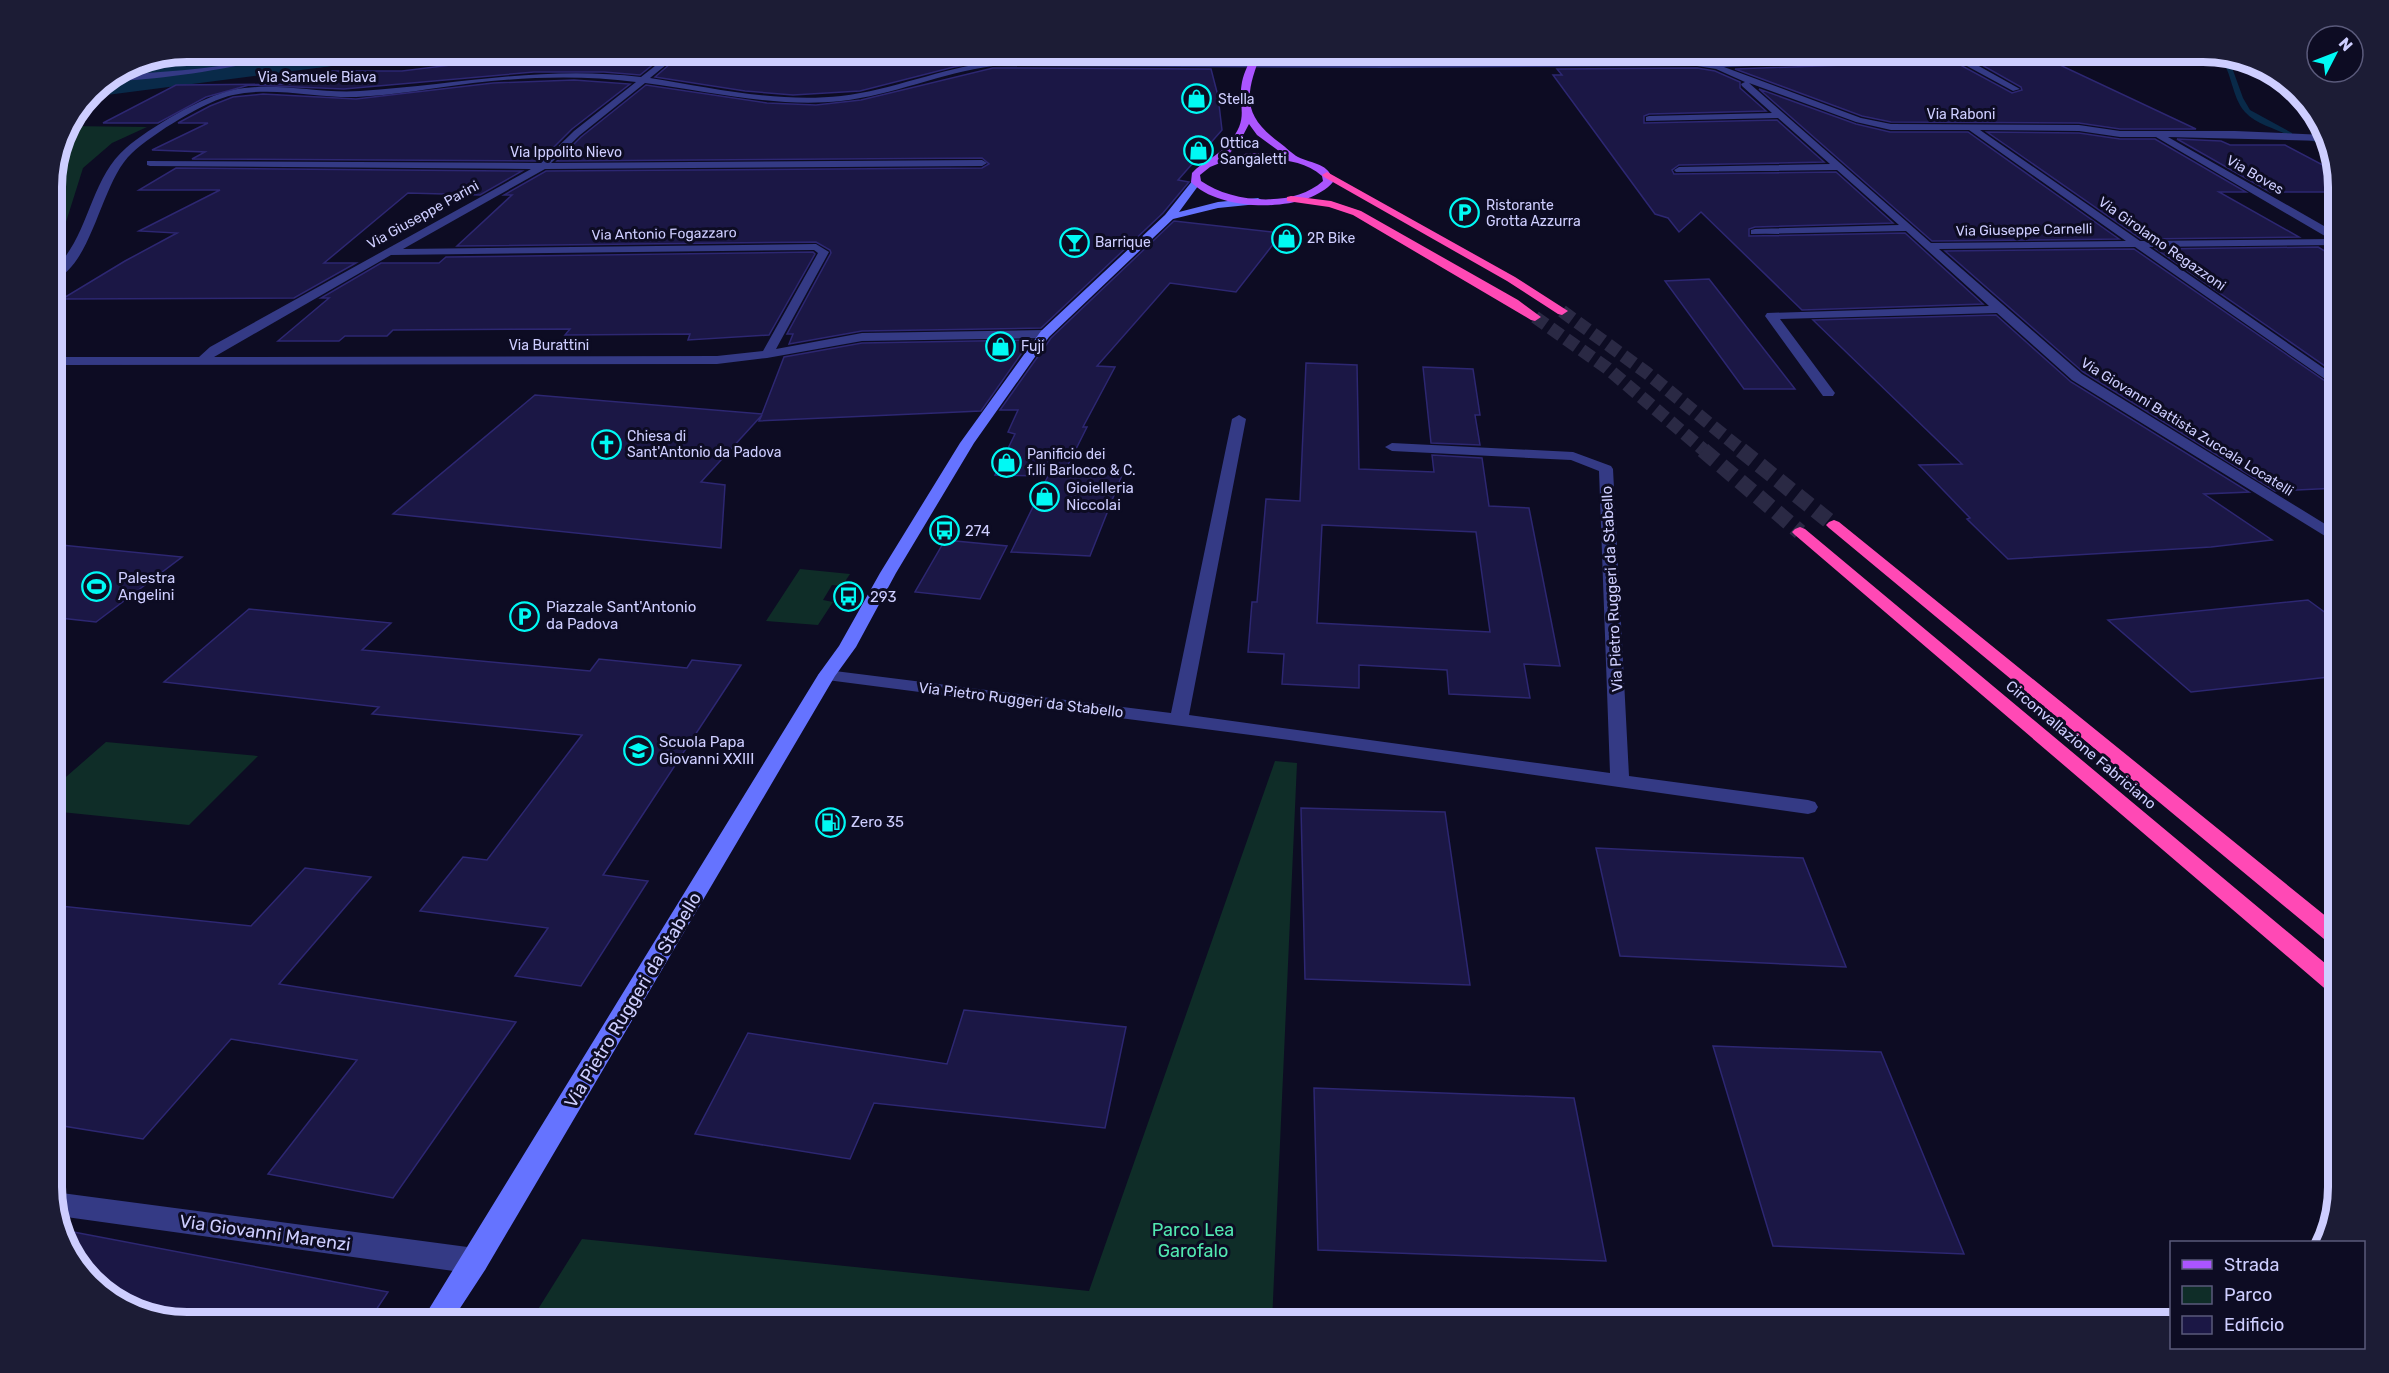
<svg xmlns="http://www.w3.org/2000/svg" width="2389" height="1373" font-family="Rubik,sans-serif">
  <style>
    .green { fill: #0f2d28 }
    .lines { fill: none; stroke-linecap: round; stroke-linejoin: round }
    .stream { fill: #092a49; fill-rule: evenodd }
    .river { fill: #092a49; fill-rule: evenodd }
    .building { fill: #1b1745; stroke: #2d2772; stroke-width: 1.5; fill-rule: evenodd }
    .highway-tunnel-far1 { stroke: #2a2944; stroke-width: 13; stroke-dasharray: 13 6; stroke-linecap: butt }
    .highway-tunnel { stroke: #2a2944; stroke-width: 16; stroke-dasharray: 16 8; stroke-linecap: butt }
    .street { fill: #343a85; fill-rule: evenodd }
    .secondary { fill: #6573ff; fill-rule: evenodd }
    .primary { fill: #ab55ff; fill-rule: evenodd }
    .highway { fill: #ff49b5; fill-rule: evenodd }
    .labels { text-anchor: middle; dominant-baseline: central; stroke-width: 6; stroke-linejoin: round; paint-order: stroke }
    .far-street-label { font-size: 14px; fill: #ceceff; stroke: #0d0c23 }
    .far-poi-label { font-size: 14px; fill: #ceceff; stroke: #0d0c23; text-anchor: start }
    .poi-label { font-size: 15px; fill: #ceceff; stroke: #0d0c23; text-anchor: start }
    .street-label { font-size: 15px; fill: #ceceff; stroke: #0d0c23 }
    .near-street-label { font-size: 18px; fill: #ceceff; stroke: #0d0c23 }
    .near-park-label { font-size: 18px; fill: #52e7b0; stroke: #0d0c23 }
    .rim { fill: none; stroke: #ceceff; stroke-width: 8 }
  </style>
  <rect width="100%" height="100%" fill="#0d0c23"/>
  <path class="green" d="M327,51h129l-142,17z
    M67,126l80,1 -35,16 -29,25 -23,73 -9,11c0,-37 -6,-94 16,-126z
    M800,569l50,5 -8,12 -10,-1 -9,15 10,2 -15,23 -52,-4z
    M106,742l152,14 -69,69 -138,-14v-21z
    M1275,761l22,2 -25,559h-742l52,-83 507,52z"/>
  <g class="lines">
    <path class="stream" d="M2219,56l7,1 4,5 13,36 7,12 42,23v2h-4c-14,-7 -32,-11 -43,-23 -14,-16 -12,-39 -26,-56z
      M2306,136l20,5 2,4 -24,-6z"/>
    <path class="river" d="M285,51h103l-5,7 -12,3 -272,35 -10,-2 31,-23z"/>
  </g>
  <path class="building" d="M564,51h106l-30,24 -36,-3h-70l-190,17 -95,-4 -43,12 -48,26h-55l73,-38 127,-1 24,-13h75z
    M685,51h521l2,9h-215l-39,7 -94,24 -67,4 -48,-4 -90,-14z
    M1543,51h153l9,10h-155z
    M1710,51h231l1,2 -225,7z
    M1957,51h73l166,78h-76l-41,-6 -188,-1 -29,-6 -127,-47 218,-8 59,32 10,-3 -1,-3z
    M993,68l218,1 7,27 4,34 -44,50 11,2 -26,31 -122,115 -179,3 -73,13 4,-10h-6l44,-81 -1,-3 -14,-8 -359,4 55,-51h-8l42,-24 436,-3 7,-4 -7,-6 -425,3 24,-24 65,-52 121,18 49,2 45,-5z
    M1697,68l18,3 25,11v6l26,23 -117,3 -5,2v7l133,-3 47,42 -145,3 -7,5 2,4 162,-2 57,51 -138,4 -6,2v7l156,-3 78,71 -181,6 -101,-98 -22,20 -11,-14 -13,-4 -102,-139h9l-5,-6z
    M574,80l56,4 -58,45 -32,32 -348,-2 13,-7 -53,-2 56,-27h-30l32,-17 23,-9 30,-3 93,5 137,-16z
    M1759,89l97,35 34,8h78l151,107 -187,2z
    M1987,132l92,1 41,6h35l91,53h-27l80,45 -158,2z
    M2177,139l44,2 9,4h55l51,27 2,20h-68z
    M176,168l346,3 -42,24 -72,-2 -84,70h32l-62,35 -232,1 63,-38 52,-28 -38,-2 81,-41h-81z
    M1174,221l108,12 -46,59 -66,-9 -73,83 18,1 -32,60h4l-19,38 56,5 -34,86 -79,-4 37,-76 -53,-1 20,-41 -7,-2 10,-22h-18l51,-72z
    M2318,247l20,12v116l-182,-126z
    M2134,249l204,141v98l-63,3 -192,-119 -138,-121z
    M813,252l2,2 -46,81 -81,5 2,-6 -125,1 5,-6 -177,1 -6,6h-42l-6,5h-61l51,-43h-8l60,-35h58l7,-6z
    M1709,279l86,110h-51l-79,-108z
    M1996,315l75,67 178,110 -45,2 68,46 -61,7 -203,12 -41,-40 3,-1 -51,-53 43,-1 -149,-144z
    M1031,340l-50,71 -222,10 3,-6 -61,67 24,3 -4,63 -328,-34 142,-119 227,19 22,-57 78,-14z
    M1306,363l51,2 2,104 75,3 -2,-17 50,3 7,48 40,2 31,158 -36,-2 6,34 -81,-4 -2,-24 -88,-5v23l-77,-4 2,-30 -36,-2 4,-50h5l9,-103 34,2zM1322,525l154,7 14,100 -173,-9z
    M1423,367l50,2 7,46h-5l5,30 -49,-2z
    M945,540l62,6 -27,53 -65,-7z
    M51,544l131,13 -86,65 -45,-5z
    M2308,600l30,22v54l-147,16 -83,-72z
    M249,609l142,14 -29,27 228,21 9,-12 88,9 5,-8 49,5 -138,210 45,6 -67,105 -66,-10 33,-48 -128,-17 43,-54 24,3 95,-125 -210,-21 7,-7 -215,-25z
    M1301,808l144,4 25,173 -165,-6z
    M1596,848l207,10 43,109 -226,-11z
    M305,868l66,9 -92,107 237,38 -123,176 -125,-24 89,-114 -126,-21 -88,100 -92,-15v-219l200,21z
    M964,1010l162,17 -21,101 -231,-25 -24,56 -155,-25 53,-101 199,31z
    M1713,1046l168,6 83,202 -191,-8z
    M1314,1088l260,10 32,163 -288,-11z
    M63,1230l325,62 -20,30h-182l-67,-18 -45,-43z"/>
  <g class="lines">
    <path class="highway-tunnel-far1" d="M1562,311l85,62 96,78
      M1535,317l72,51 98,83"/>
    <path class="highway-tunnel" d="M1703,450l97,82
      M1741,450l93,75"/>
    <path class="street" d="M276,51h10c-18,14 -156,34 -180,29l6,-4c45,-5 125,-6 164,-25z
      M674,51h9l-33,27c62,10 128,25 191,18 52,-6 100,-28 152,-34l714,1 1,-3 -10,-9h9l8,7v4l232,-7 -4,-4h9l68,38 -7,2 -59,-32 -230,8 137,51 30,6 188,1 41,6h115l90,4 1,6 -158,-4 170,97v11l-189,2 189,131v10l-203,-141 -196,2 143,125 256,158v12l-266,-164 -75,-67 -217,6 55,74 -2,3h-10l-58,-80 2,-3 222,-7 -83,-75 -155,3v-4l4,-1 144,-4 -62,-55 -161,2 -2,-2 5,-3 151,-3 -52,-46 -132,3v-4l3,-1 123,-3 -30,-27 -1,-2 4,-2 -29,-13 -19,-3 -311,2 -393,-2c-52,7 -100,29 -152,35 -66,7 -132,-10 -196,-18l-65,52 -29,28 431,-3 5,3 -5,3 -437,3 -142,80 413,-5 13,8 -53,97 86,-16 183,-3 6,4 -6,4 -183,3 -95,17 -50,6 -666,1v-8h148l11,-10 321,-178 -381,-3 -3,-1v-4l394,2 33,-32 62,-49c-55,-7 -109,-5 -163,1 -39,5 -78,12 -117,14 -41,1 -83,-11 -123,-2 -26,5 -81,39 -101,58 -32,29 -39,115 -81,128v-9c39,-33 37,-91 75,-124 23,-20 77,-52 107,-58 42,-9 85,4 127,1 98,-6 181,-26 281,-14zM1749,83l107,39 35,8h78l157,111 -195,2zM1980,130l99,1 41,6h36l174,102 -190,2zM814,250l4,3 -55,98 -46,5 -503,1 177,-102z
      M1239,415l7,4 -57,296 421,58 -11,-302 -28,-11 -179,-9 -7,-4 7,-4 181,9 38,14 2,3 16,307 179,24 7,2 3,5 -3,5 -7,2 -519,-74 -462,-60 -6,-1 -3,-4 3,-4 6,-1 344,43 61,-294z
      M54,1192l421,56 10,4 4,9 -4,9 -10,4 -416,-58 -8,-21z"/>
    <path class="secondary" d="M1193,180l8,2 -22,30 39,-10 40,-4 5,3 -5,3 -40,4 -45,11 -124,118 -75,106 -78,130 -40,74 -21,29 -350,594 -34,52h-30l397,-647 21,-29 41,-73 80,-130 81,-112 124,-116z"/>
    <path class="primary" d="M1254,51h8c-16,42 -22,63 18,92 6,4 12,11 18,14 14,7 32,6 35,25 -27,32 -114,30 -142,0l1,-9c11,-12 25,-16 36,-29 23,-27 9,-36 14,-62 2,-10 8,-21 12,-31zM1249,124l8,11 26,19 -30,-1 -26,3 12,-13zM1253,159c25,0 50,0 69,17l1,5c-30,27 -91,22 -122,0l-1,-6 10,-8 10,-4z"/>
    <path class="highway" d="M1327,172l188,105 53,34 -6,4 -4,-1 -51,-33 -183,-104 -2,-2z
      M1291,196l40,5 30,10 157,89 23,17 -6,4 -4,-1 -178,-105 -24,-8 -42,-6v-4z
      M1834,520l5,2 499,404v20l-8,-2 -501,-416 -3,-3 3,-3z
      M1800,527l5,2 533,445v22l-8,-3 -535,-458 -3,-3 3,-3z"/>
  </g>
  <defs>
    <symbol id="shop-ring" viewBox="-11 -11 22 22"><circle r="9.5" fill="#0d0c23" stroke="#00f9f4" stroke-width="1.5"/><path d="M-5-2.5h2.3a2.7 3.5 0 0 1 5.4 0H5L5.5 6h-11ZM-1.5-2.5h3a1.5 2.3 0 0 0-3 0Z" fill="#00f9f4"/></symbol>
    <symbol id="parking-ring" viewBox="-11 -11 22 22"><circle r="9.5" fill="#0d0c23" stroke="#00f9f4" stroke-width="1.5"/><path d="M-3.5-5.5H1a3.5 3.5 0 0 1 0 7H-1V5.5H-3.5ZM-1-3.4V-.6H.8a1.4 1.4 0 0 0 0-2.8Z" fill="#00f9f4"/></symbol>
    <symbol id="bar-ring" viewBox="-11 -11 22 22"><circle r="9.5" fill="#0d0c23" stroke="#00f9f4" stroke-width="1.5"/><path d="M-6-5H6L.8 .8V4.5H3.5V6h-7V4.5H-.8V.8Z" fill="#00f9f4"/></symbol>
    <symbol id="church-ring" viewBox="-11 -11 22 22"><circle r="9.5" fill="#0d0c23" stroke="#00f9f4" stroke-width="1.5"/><path d="M-1.2-6h2.4v3.5h3.3v2.4h-3.3V6h-2.4V-.1h-3.3v-2.4h3.3Z" fill="#00f9f4"/></symbol>
    <symbol id="bus-ring" viewBox="-11 -11 22 22"><circle r="9.5" fill="#0d0c23" stroke="#00f9f4" stroke-width="1.5"/><path d="M-5-6H5V4H4V6H2V4H-2V6H-4V4H-5ZM-3.5-4V0h7V-4ZM-3.5 1.2v1.5H-2V1.2ZM2 1.2v1.5H3.5V1.2Z" fill="#00f9f4"/></symbol>
    <symbol id="stadium-ring" viewBox="-11 -11 22 22"><circle r="9.5" fill="#0d0c23" stroke="#00f9f4" stroke-width="1.5"/><path d="M0-5a6.5 5 0 1 0 0 10a6.5 5 0 1 0 0-10ZM-3.5-1.8h7v3.6h-7Z" fill="#00f9f4"/></symbol>
    <symbol id="school-ring" viewBox="-11 -11 22 22"><circle r="9.5" fill="#0d0c23" stroke="#00f9f4" stroke-width="1.5"/><path d="M0-5L7-2L0 1L-7-2ZM-4 1L0 2.5L4 1V4Q0 6-4 4Z" fill="#00f9f4"/></symbol>
    <symbol id="fuel-ring" viewBox="-11 -11 22 22"><circle r="9.5" fill="#0d0c23" stroke="#00f9f4" stroke-width="1.5"/><path d="M-5.5-6h7V0h2V4h1.3V-2.5L3-4.5l.8-.8L6-3V5H2.5V1h-1V6h-7ZM-4.2-4.7v3.2H.2V-4.7Z" fill="#00f9f4"/></symbol>
  </defs>
  <g fill-rule="evenodd">
    <use href="#shop-ring" x="1180" y="82" width="33" height="33"/>
    <use href="#shop-ring" x="1182" y="134" width="33" height="33"/>
    <use href="#parking-ring" x="1448" y="196" width="33" height="33"/>
    <use href="#shop-ring" x="1270" y="222" width="33" height="33"/>
    <use href="#bar-ring" x="1058" y="226" width="33" height="33"/>
    <use href="#shop-ring" x="984" y="330" width="33" height="33"/>
    <use href="#church-ring" x="590" y="428" width="33" height="33"/>
    <use href="#shop-ring" x="990" y="446" width="33" height="33"/>
    <use href="#shop-ring" x="1028" y="480" width="33" height="33"/>
    <use href="#bus-ring" x="928" y="514" width="33" height="33"/>
    <use href="#stadium-ring" x="80" y="570" width="33" height="33"/>
    <use href="#bus-ring" x="832" y="580" width="33" height="33"/>
    <use href="#parking-ring" x="508" y="600" width="33" height="33"/>
    <use href="#school-ring" x="622" y="734" width="33" height="33"/>
    <use href="#fuel-ring" x="814" y="806" width="33" height="33"/>
  </g>
  <g class="labels">
    <g class="far-street-label">
      <text x="317" y="77">Via Samuele Biava</text>
      <text x="1961" y="114">Via Raboni</text>
      <text x="566" y="152">Via Ippolito Nievo</text>
      <text transform="translate(2255 175) rotate(30)">Via Boves</text>
      <text transform="translate(423 215) rotate(-29)">Via Giuseppe Parini</text>
      <text transform="translate(2024 230) rotate(-1)">Via Giuseppe Carnelli</text>
      <text transform="translate(664 234) rotate(-1)">Via Antonio Fogazzaro</text>
      <text transform="translate(2162 244) rotate(35)">Via Girolamo Regazzoni</text>
      <text x="549" y="345">Via Burattini</text>
      <text transform="translate(2187 427) rotate(32)">Via Giovanni Battista Zuccala Locatelli</text>
    </g>
    <g class="far-poi-label">
      <text x="1218" y="99">Stella</text>
      <text x="1220" y="143">Ottica<tspan x="1220" dy="16">Sangaletti</tspan></text>
      <text x="1486" y="205">Ristorante<tspan x="1486" dy="16">Grotta Azzurra</tspan></text>
      <text x="1307" y="238">2R Bike</text>
      <text x="1095" y="242">Barrique</text>
      <text x="1021" y="346">Fuji</text>
      <text x="627" y="436">Chiesa di<tspan x="627" dy="16">Sant'Antonio da Padova</tspan></text>
      <text x="1027" y="454">Panificio dei<tspan x="1027" dy="16">f.lli Barlocco &amp; C.</tspan></text>
    </g>
    <g class="poi-label">
      <text x="1066" y="488">Gioielleria<tspan x="1066" dy="17">Niccolai</tspan></text>
      <text x="965" y="531">274</text>
      <text x="118" y="578">Palestra<tspan x="118" dy="17">Angelini</tspan></text>
      <text x="870" y="597">293</text>
      <text x="546" y="607">Piazzale Sant'Antonio<tspan x="546" dy="17">da Padova</tspan></text>
      <text x="659" y="742">Scuola Papa<tspan x="659" dy="17">Giovanni XXIII</tspan></text>
      <text x="851" y="822">Zero 35</text>
    </g>
    <g class="street-label">
      <text transform="translate(1612 589) rotate(-93)">Via Pietro Ruggeri da Stabello</text>
      <text transform="translate(1021 700) rotate(7)">Via Pietro Ruggeri da Stabello</text>
      <text transform="translate(2081 745) rotate(40)">Circonvallazione Fabriciano</text>
    </g>
    <g class="near-street-label">
      <text transform="translate(633 1000) rotate(-59)">Via Pietro Ruggeri da Stabello</text>
      <text transform="translate(265 1233) rotate(8)">Via Giovanni Marenzi</text>
    </g>
    <g class="near-park-label">
      <text x="1193" y="1230">Parco Lea<tspan x="1193" dy="21">Garofalo</tspan></text>
    </g>
  </g>
  <path d="M0 0H2389V1373H0ZM187 62H2203A125 125 0 0 1 2328 187V1187A125 125 0 0 1 2203 1312H187A125 125 0 0 1 62 1187V187A125 125 0 0 1 187 62Z" fill="#1c1c35" fill-rule="evenodd"/>
  <path class="rim" d="M187 62H2203A125 125 0 0 1 2328 187V1187A125 125 0 0 1 2203 1312H187A125 125 0 0 1 62 1187V187A125 125 0 0 1 187 62Z"/>
  <rect x="2170" y="1241" width="195" height="108" fill="#0d0c23" stroke="#5a5a7b" stroke-width="1.5"/>
  <rect x="2182" y="1260" width="30" height="9" fill="#ab55ff" stroke="#5a5a7b" stroke-width="1.5"/>
  <text x="2224" y="1271" font-size="18" fill="#ceceff">Strada</text>
  <rect x="2182" y="1286" width="30" height="18" fill="#0f2d28" stroke="#5a5a7b" stroke-width="1.5"/>
  <text x="2224" y="1301" font-size="18" fill="#ceceff">Parco</text>
  <rect x="2182" y="1316" width="30" height="18" fill="#1b1745" stroke="#5a5a7b" stroke-width="1.5"/>
  <text x="2224" y="1331" font-size="18" fill="#ceceff">Edificio</text>
  <g transform="translate(2335 54) rotate(48)"><circle r="28" fill="#0d0c23" stroke="#5a5a7b" stroke-width="1.5"/>
  <path d="M0-4.5L10 22L0 15L-10 22Z" fill="#00f9f4"/>
  <text y="-9" font-size="16" font-weight="bold" text-anchor="middle" fill="#ceceff">N</text>
  </g>
</svg>
